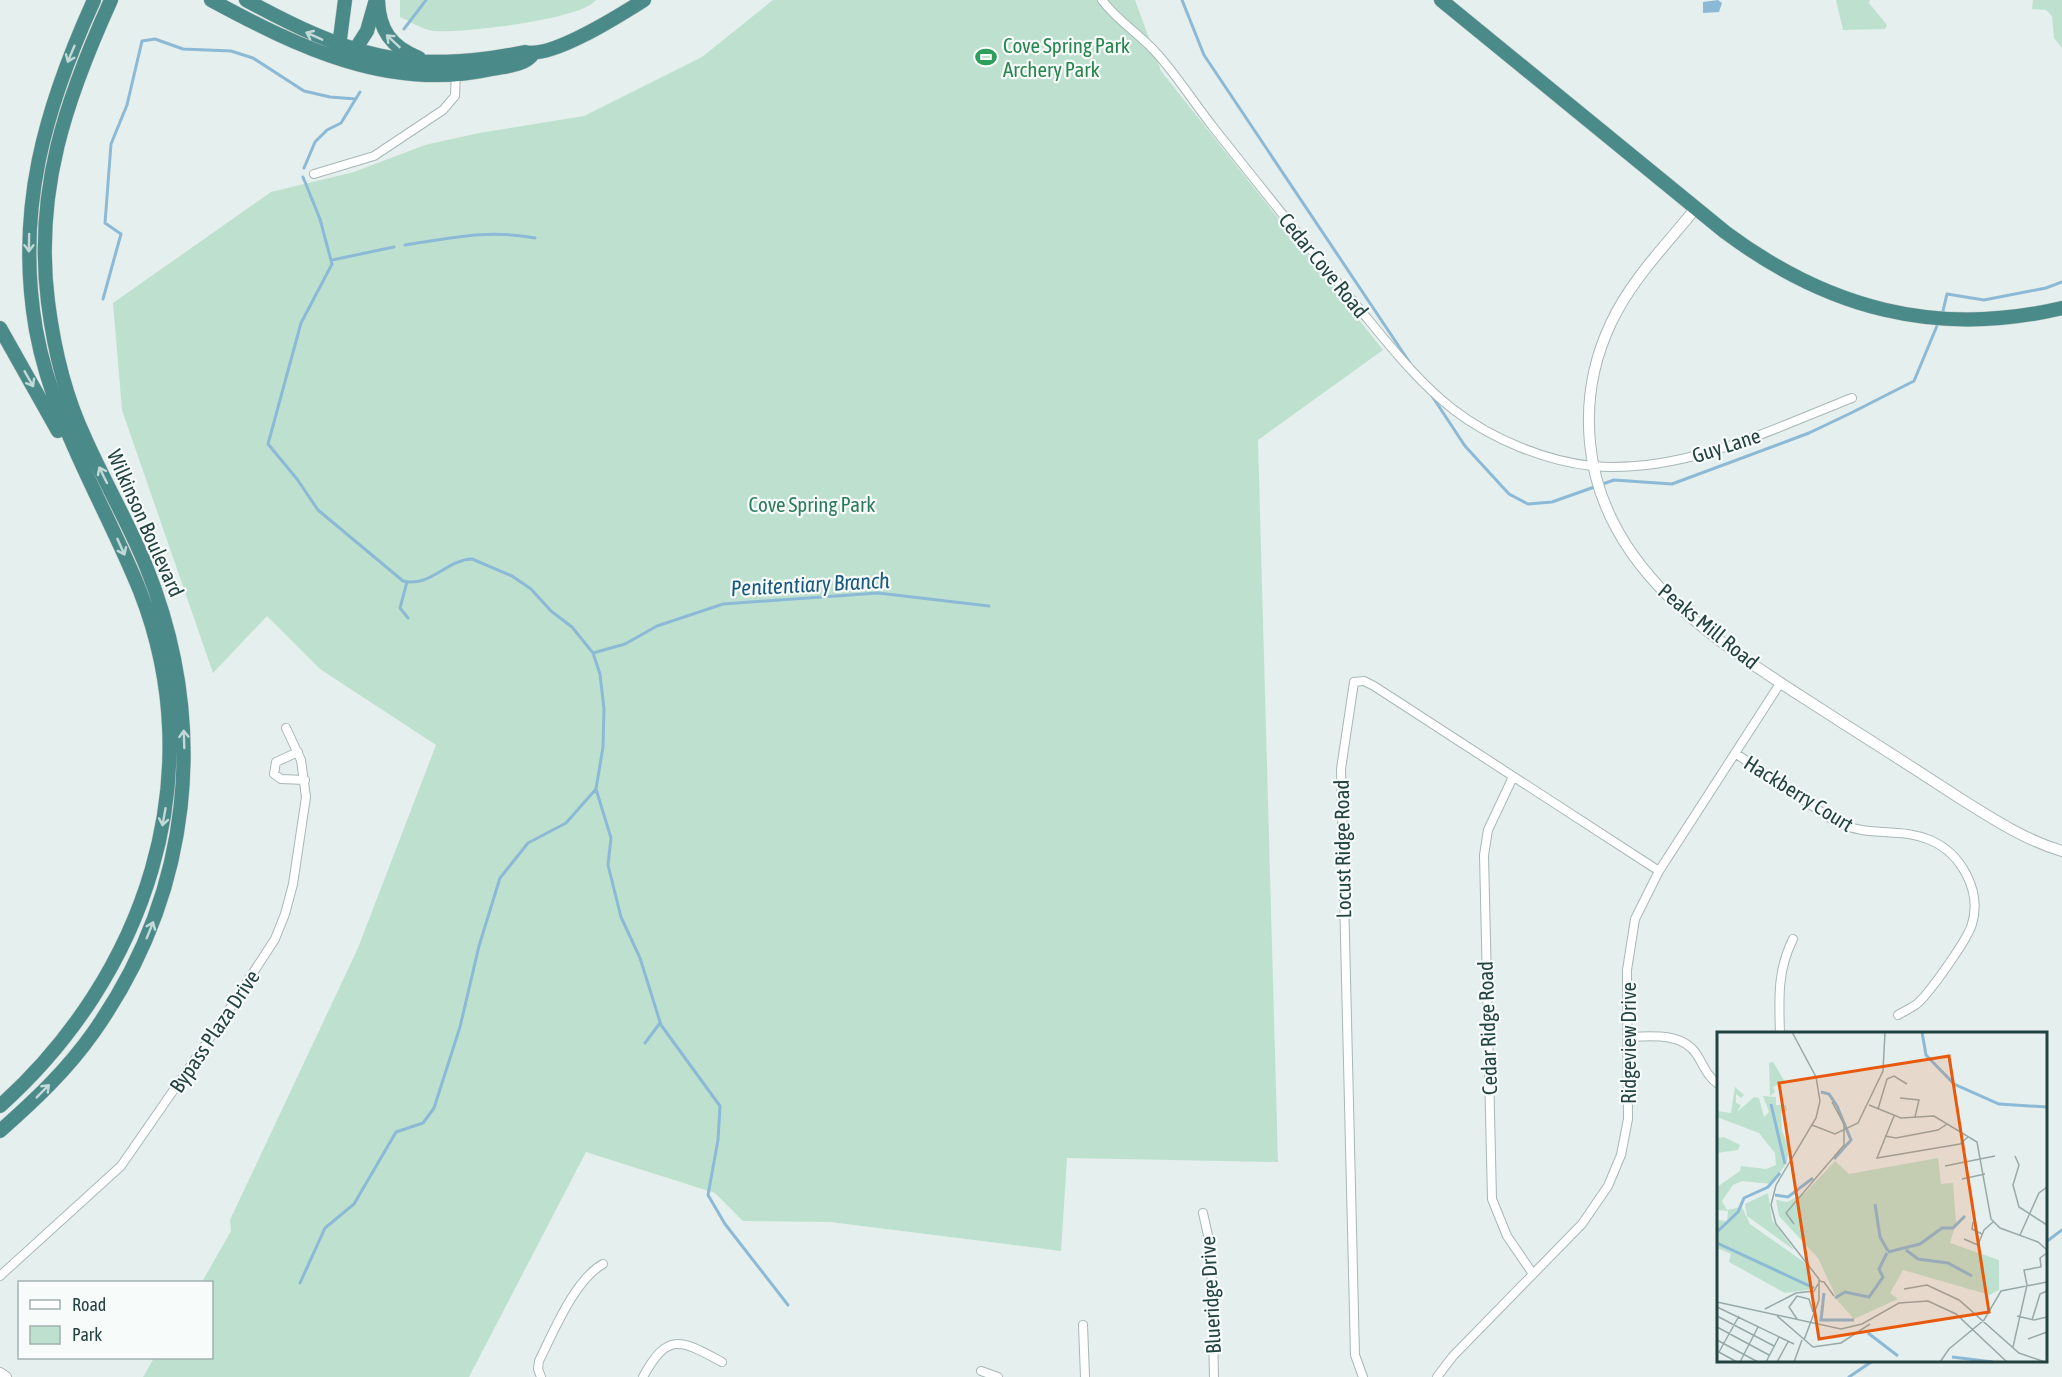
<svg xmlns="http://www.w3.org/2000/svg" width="2062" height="1377" font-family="'Asap Condensed',sans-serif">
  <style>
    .green { fill: #bee1cf }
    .water { fill: #8cbad6 }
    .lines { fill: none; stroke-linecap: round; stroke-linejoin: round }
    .stream { stroke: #8cbad6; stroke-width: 3 }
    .minor-casing { stroke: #a7b8b6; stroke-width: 10 }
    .tertiary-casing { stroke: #a7b8b6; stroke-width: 12 }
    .trunk-casing { stroke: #c1caca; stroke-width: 15 }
    .minor { stroke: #fff; stroke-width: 8 }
    .tertiary { stroke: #fff; stroke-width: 10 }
    .trunk { stroke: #4a8b8a; stroke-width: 14 }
    .oneway { stroke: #c3d9d8 }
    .labels { text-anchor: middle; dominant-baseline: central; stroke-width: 4.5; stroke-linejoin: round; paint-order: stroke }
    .leisure-label { font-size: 21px; fill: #27864d; stroke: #f7fbfa; text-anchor: start }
    .street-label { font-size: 21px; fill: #234341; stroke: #f7fbfa }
    .park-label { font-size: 21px; fill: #2b7c5c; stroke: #f7fbfa }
    .water-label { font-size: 22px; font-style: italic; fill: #195a82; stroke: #f7fbfa }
    .inset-river { fill: none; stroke: #8cbad6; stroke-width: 3 }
    .inset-road { fill: none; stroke: #97aaa8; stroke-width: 1.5 }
    .view { fill: #e8590c; fill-opacity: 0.15; stroke: #e8590c; stroke-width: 3 }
    .inset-edge { fill: none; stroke: #234341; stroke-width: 3 }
  </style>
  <rect width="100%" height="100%" fill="#e5efed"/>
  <path class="green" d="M400,0h196c-15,20 -135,33 -162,31 -11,-1 -24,-10 -34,-14z
    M773,0h362l26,71 222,279 -125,90 20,722 -211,-4 -6,93 -231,-29 -87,-1 -28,-28 -129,-41 -117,225h-326l11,-19h58v-76h-10l29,-51 -1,-11 128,-272 78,-203 -116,-76 -53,-53 -54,57 -91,-263 -9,-107 158,-111 83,-20 71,-27 54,-12 105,-17 118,-59z
    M1836,0h34l-1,3 18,22 -2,4 -42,1z
    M2033,0h29v48l-8,-10 -2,-22 -6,-6 -14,-1z"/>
  <path class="water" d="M1718,0l4,3 -3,9 -16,1v-11z"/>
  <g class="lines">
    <path class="stream" d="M1182,0l22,55 206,308
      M404,29l22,-29
      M304,168l11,-26 12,-12 14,-7 19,-31
      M303,177l17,42 12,45 -31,59 -33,121 29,35 21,31 85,71c27,7 43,-21 69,-22l40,17 19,13 20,22 21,16 21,26 7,21 4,35 -1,38 -7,42 15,49 -3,27 13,52 19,41 21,67 59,81 -2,34 -10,55 17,29 63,81
      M405,245c47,-7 83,-16 130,-7
      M332,260l62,-13
      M103,299l18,-65 -16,-11 6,-79 16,-39 15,-64 13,-2 28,10 48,2 22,7 51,33 26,6 26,2
      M1942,315l5,-21 37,6 62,-12 16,-6
      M1432,396l33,50 44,48 19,10 24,-2 62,-22 58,4 137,-51 42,-20 63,-32 25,-60
      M407,582l-7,26 8,10
      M593,653l32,-9 32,-18 66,-22 155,-11 111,13
      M645,1043l15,-20
      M2046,1242l16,-12
      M300,1283l25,-55 29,-24 42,-72 27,-9 11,-15 26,-81 19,-81 21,-68 28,-35 38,-20 30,-34
      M1849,1377l25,-17"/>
    <defs>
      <path id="minor" d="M1102,0c16,22 41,36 58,57 19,22 35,47 53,70 46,58 92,116 139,173 32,38 63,80 102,110 38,29 91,51 138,56 91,8 178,-36 260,-68
        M314,174l60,-18 69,-46 12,-14 1,-26
        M298,752l-22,10 -2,12 7,5 24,1
        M1735,753l101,69c34,16 64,5 94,18 31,13 52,51 42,84 -4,15 -42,68 -54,79 -6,5 -14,8 -20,12
        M1513,777l-25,53 -4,25 8,344 15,37 26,38
        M1780,1034c-1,-35 -3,-63 13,-95
        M1628,1037c22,-1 55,-5 69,18 7,11 10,21 21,29
        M1203,1213l8,36 3,128
        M0,1276l121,-110 104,-150 50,-77 10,-25 8,-30 13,-87 -5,-37 -15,-32
        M1083,1325l2,52
        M981,1371l17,6
        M541,1377l-3,-8 1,-8c14,-28 36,-82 64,-97
        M643,1377c25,-46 38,-37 79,-15
        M1363,1377l-8,-22 -14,-586 13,-87 10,-1 10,5 285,185
        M1437,1377l16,-21 129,-132 26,-38 13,-31 7,-36 -1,-149 8,-51 24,-48 122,-189"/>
      <path id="tertiary" d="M1695,209c-29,36 -64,71 -84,114 -18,38 -25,79 -21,120 13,138 147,211 251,279 40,25 80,51 120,77 32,20 64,41 101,52
        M0,1373l6,4"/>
      <path id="trunk" d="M211,0c87,47 179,92 281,69 14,-3 32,-3 41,-15
        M246,0c101,55 163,76 279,52 27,7 95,-37 119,-52
        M378,0c1,30 13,47 41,58
        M1441,0l284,232c102,76 211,106 337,76
        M338,54l7,-54
        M351,56l16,-25 8,-28
        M0,328l58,103
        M0,1106c145,-130 213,-329 140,-515 -35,-87 -87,-167 -104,-261 -21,-120 9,-222 58,-330
        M0,1131c34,-30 67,-61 93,-98 99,-140 117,-308 53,-467 -18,-44 -42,-85 -61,-128 -20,-42 -31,-89 -37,-136 -14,-111 18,-203 63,-302"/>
    </defs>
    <use href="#minor" class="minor-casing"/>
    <use href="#tertiary" class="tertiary-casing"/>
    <use href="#trunk" class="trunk-casing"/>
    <use href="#minor" class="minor"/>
    <use href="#tertiary" class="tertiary"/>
    <use href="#trunk" class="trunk"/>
  </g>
  <defs><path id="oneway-shaft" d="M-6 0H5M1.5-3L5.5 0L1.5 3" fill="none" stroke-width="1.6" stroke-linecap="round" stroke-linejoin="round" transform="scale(1.5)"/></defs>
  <g class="oneway">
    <use href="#oneway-shaft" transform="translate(314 36) rotate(-156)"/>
    <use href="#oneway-shaft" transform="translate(393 41) rotate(-137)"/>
    <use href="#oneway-shaft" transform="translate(71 54) rotate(113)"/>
    <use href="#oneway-shaft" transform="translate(29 243) rotate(91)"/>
    <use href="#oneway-shaft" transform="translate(29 379) rotate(60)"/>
    <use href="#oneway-shaft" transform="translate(103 475) rotate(-116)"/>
    <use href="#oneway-shaft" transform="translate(121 547) rotate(66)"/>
    <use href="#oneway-shaft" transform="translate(184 739) rotate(-92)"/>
    <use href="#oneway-shaft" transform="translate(164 817) rotate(100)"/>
    <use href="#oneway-shaft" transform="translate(150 930) rotate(-68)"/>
    <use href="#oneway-shaft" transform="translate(43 1091) rotate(-45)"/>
  </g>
  <defs>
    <symbol id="stadium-bare" viewBox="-9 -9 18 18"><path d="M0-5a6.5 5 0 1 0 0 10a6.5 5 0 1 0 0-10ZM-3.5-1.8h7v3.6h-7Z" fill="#2e9e5b" stroke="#f7fbfa" stroke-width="2.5" paint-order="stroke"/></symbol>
  </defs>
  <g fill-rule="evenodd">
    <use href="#stadium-bare" x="971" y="42" width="30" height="30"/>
  </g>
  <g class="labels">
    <g class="leisure-label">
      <text x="1003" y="45">Cove Spring Park<tspan x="1003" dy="24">Archery Park</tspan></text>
    </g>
    <g class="street-label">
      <text transform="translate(1324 265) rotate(51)">Cedar Cove Road</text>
      <text transform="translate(1726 445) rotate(-18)">Guy Lane</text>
      <text transform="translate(146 523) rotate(66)">Wilkinson Boulevard</text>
      <text transform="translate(1709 626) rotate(39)">Peaks Mill Road</text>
      <text transform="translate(1799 793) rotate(32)">Hackberry Court</text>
      <text transform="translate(1342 849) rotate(-91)">Locust Ridge Road</text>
      <text transform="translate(1487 1028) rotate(-92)">Cedar Ridge Road</text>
      <text transform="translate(214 1031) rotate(-56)">Bypass Plaza Drive</text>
      <text transform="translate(1628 1043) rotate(-90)">Ridgeview Drive</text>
      <text transform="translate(1210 1295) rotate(-93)">Blueridge Drive</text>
    </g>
    <g class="park-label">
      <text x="812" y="504">Cove Spring Park</text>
    </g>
    <g class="water-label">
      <text transform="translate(810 584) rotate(-3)">Penitentiary Branch</text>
    </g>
  </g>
  <g transform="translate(1717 1032)">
    <rect width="330" height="330" fill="#e5efed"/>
    <path d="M56,30l12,20 -12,5 2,5 -5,4 -1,-33zM18,55l9,8 -3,3 -5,-4v9l5,2 -4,7 17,-15 5,1 5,19 5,-5 -6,-16 13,1v8h10l1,5 -6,3 1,18 7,15 -2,16 -15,22 -30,-3 -9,4 -11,16 2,4 3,5 15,-3 8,17 58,41 5,24 -28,4 -56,-31 2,-8 -14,-6v-28l10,1 1,-10 -11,-1v-23l23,-16 1,-5 25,3 10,-4 -1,-12 -16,-20 -42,-16v-6l14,2zM7,105l16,8 -2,5 -21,3v-15zM221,126l3,26 12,-1 3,40 -6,20 49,17v30l-9,5 -87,-25 -13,23 8,6 -44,20 -16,-18 -20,-43 -39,-42 -3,-16 11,2 18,-9 30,-32 14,13zM51,161l4,27 22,30 -47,-34 -2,-12z" fill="#bee1cf"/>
    <path class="inset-river" d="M205,0l4,23 28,29 45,20 48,3M104,60l8,2 8,12 14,34 -17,19M54,72l14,60M58,163l13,2 25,-19M158,172l5,33 8,14M0,200l21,-20 6,-14 24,-11 12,-14M0,211l97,45M189,218l12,9 30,4 24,13M171,220l32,-8 22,-16h11l12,-12M107,261l-3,27h33M118,266l10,-6 24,5 14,-20 -4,-8 8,-16M151,301l30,23M235,325l41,5"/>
    <path class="inset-road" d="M75,0l24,45 4,24 -4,17 -40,67 -5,20 5,19 43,55v21l-15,40M183,66l19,2 -4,17M152,73l32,13 33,-2 43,26 14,77 9,9 38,14 9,8M161,77l9,-30 7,-3 13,8M177,84l-17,42 83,-14 8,-7M95,93l23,9 23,-11 25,-52 2,-39M168,104l11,2 42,-8 9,-6M298,124l4,9 -6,20 6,22 28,18M228,134l50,-10M245,147l23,-5M256,190l-1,7 10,5M77,192l-8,-11 58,-68v-21l-12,-22M303,203l19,-42 8,-6M247,207l14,6 6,-15 9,-8M102,249l5,1 10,14M187,257l23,-4 32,15 60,53 26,9M0,270l124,27 21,-5 37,-21 29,-2 28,13 51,48M0,275l77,37M48,277l31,-16 18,-2 4,-7M0,284l57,30M60,284l36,31 28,-4 29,-19M300,284l17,4 13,-3M80,287l-8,-12 8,-11 12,3 4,13M315,288l8,-26 7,-3M0,295l52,28M311,307l19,-7M0,308l41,22M296,315l14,-62 -3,-15 17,-3 -1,-9 7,-5M0,319l20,11M2,320l20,-36M23,330l18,-35M49,330l13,-25M60,330l11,-20M77,330l8,-22M223,330l9,-13 35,-29 17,-29 46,-9"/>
    <path class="view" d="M232,24l40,256 -170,27 -40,-256z"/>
    <rect width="330" height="330" class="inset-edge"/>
  </g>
  <rect x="18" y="1281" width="195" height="78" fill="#f7fbfa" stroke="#a2b1b0" stroke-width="1.5"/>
  <rect x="30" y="1300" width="30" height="9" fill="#ffffff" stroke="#a2b1b0" stroke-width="1.5"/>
  <text x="72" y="1311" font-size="18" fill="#234341">Road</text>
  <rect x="30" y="1326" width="30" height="18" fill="#bee1cf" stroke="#a2b1b0" stroke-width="1.5"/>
  <text x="72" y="1341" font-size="18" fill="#234341">Park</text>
</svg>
